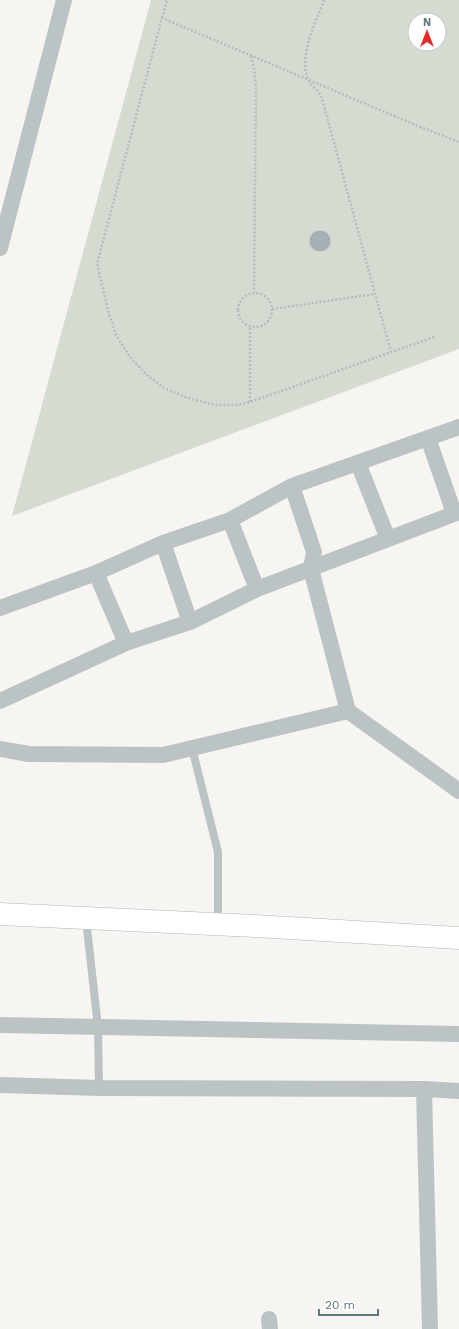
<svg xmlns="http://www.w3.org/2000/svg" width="459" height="1329" font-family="'Work Sans',sans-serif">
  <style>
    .green { fill: #d6dbd1; fill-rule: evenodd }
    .building { fill: #a5b1b4; stroke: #d7d7d5 }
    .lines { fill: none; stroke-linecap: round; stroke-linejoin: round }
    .primary-casing { stroke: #b0b7b9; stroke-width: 23 }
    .path { stroke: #b7bbbd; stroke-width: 2.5; stroke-dasharray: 2 2; stroke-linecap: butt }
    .lane { stroke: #bcc3c5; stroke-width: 8 }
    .street { stroke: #bcc3c5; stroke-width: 16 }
    .primary { stroke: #fff; stroke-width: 22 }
  </style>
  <rect width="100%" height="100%" fill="#f6f5f2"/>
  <path class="green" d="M151,0h308v349l-447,167zM415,20h24v24h-24z"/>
  <path class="building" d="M309 241a11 11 0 1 1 22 0a11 11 0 1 1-22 0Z"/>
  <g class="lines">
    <defs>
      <path id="primary" d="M0,914l255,12 204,12"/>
    </defs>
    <use href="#primary" class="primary-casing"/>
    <path class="path" d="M324,0c-8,22 -27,58 -15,81 3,5 8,10 12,14l70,257
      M162,18l5,-18
      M251,56l3,13 2,18 -2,205
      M238 310a17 17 0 1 1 34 0a17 17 0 1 1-34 0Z
      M272,309l103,-15
      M434,337l-184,65 -13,3h-21l-28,-7 -24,-10 -17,-13 -17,-18 -14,-22 -7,-21 -12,-50 65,-246 256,108 41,16
      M250,402v-75"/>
    <path class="lane" d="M192,748l26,104v72
      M86,919l12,108 1,61"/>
    <path class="street" d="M0,248l64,-248
      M428,438l26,75
      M358,463l30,76
      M292,486l22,66 -3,17 37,142
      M230,520l27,69
      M163,543l27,79
      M96,573l30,70
      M0,608l96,-35 67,-30 67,-23 62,-34 167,-59
      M0,701l126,-58 64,-21 67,-33 202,-77
      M0,749l29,5 134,1 185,-44 111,80
      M0,1025l459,9
      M0,1085l99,3 325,1 35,2
      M424,1089l6,240
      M269,1319l1,10"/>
    <use href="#primary" class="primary"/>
  </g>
  <g transform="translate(427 32)"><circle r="19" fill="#ffffff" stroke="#c0c9cb"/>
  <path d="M0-3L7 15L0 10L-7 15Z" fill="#e32c25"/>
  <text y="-6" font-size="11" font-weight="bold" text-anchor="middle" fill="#61777d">N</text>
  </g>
  <path d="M319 1309v6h59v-6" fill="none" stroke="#61777d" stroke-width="2"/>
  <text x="325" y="1309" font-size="12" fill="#61777d" stroke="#ffffff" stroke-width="3" paint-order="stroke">20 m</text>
</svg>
